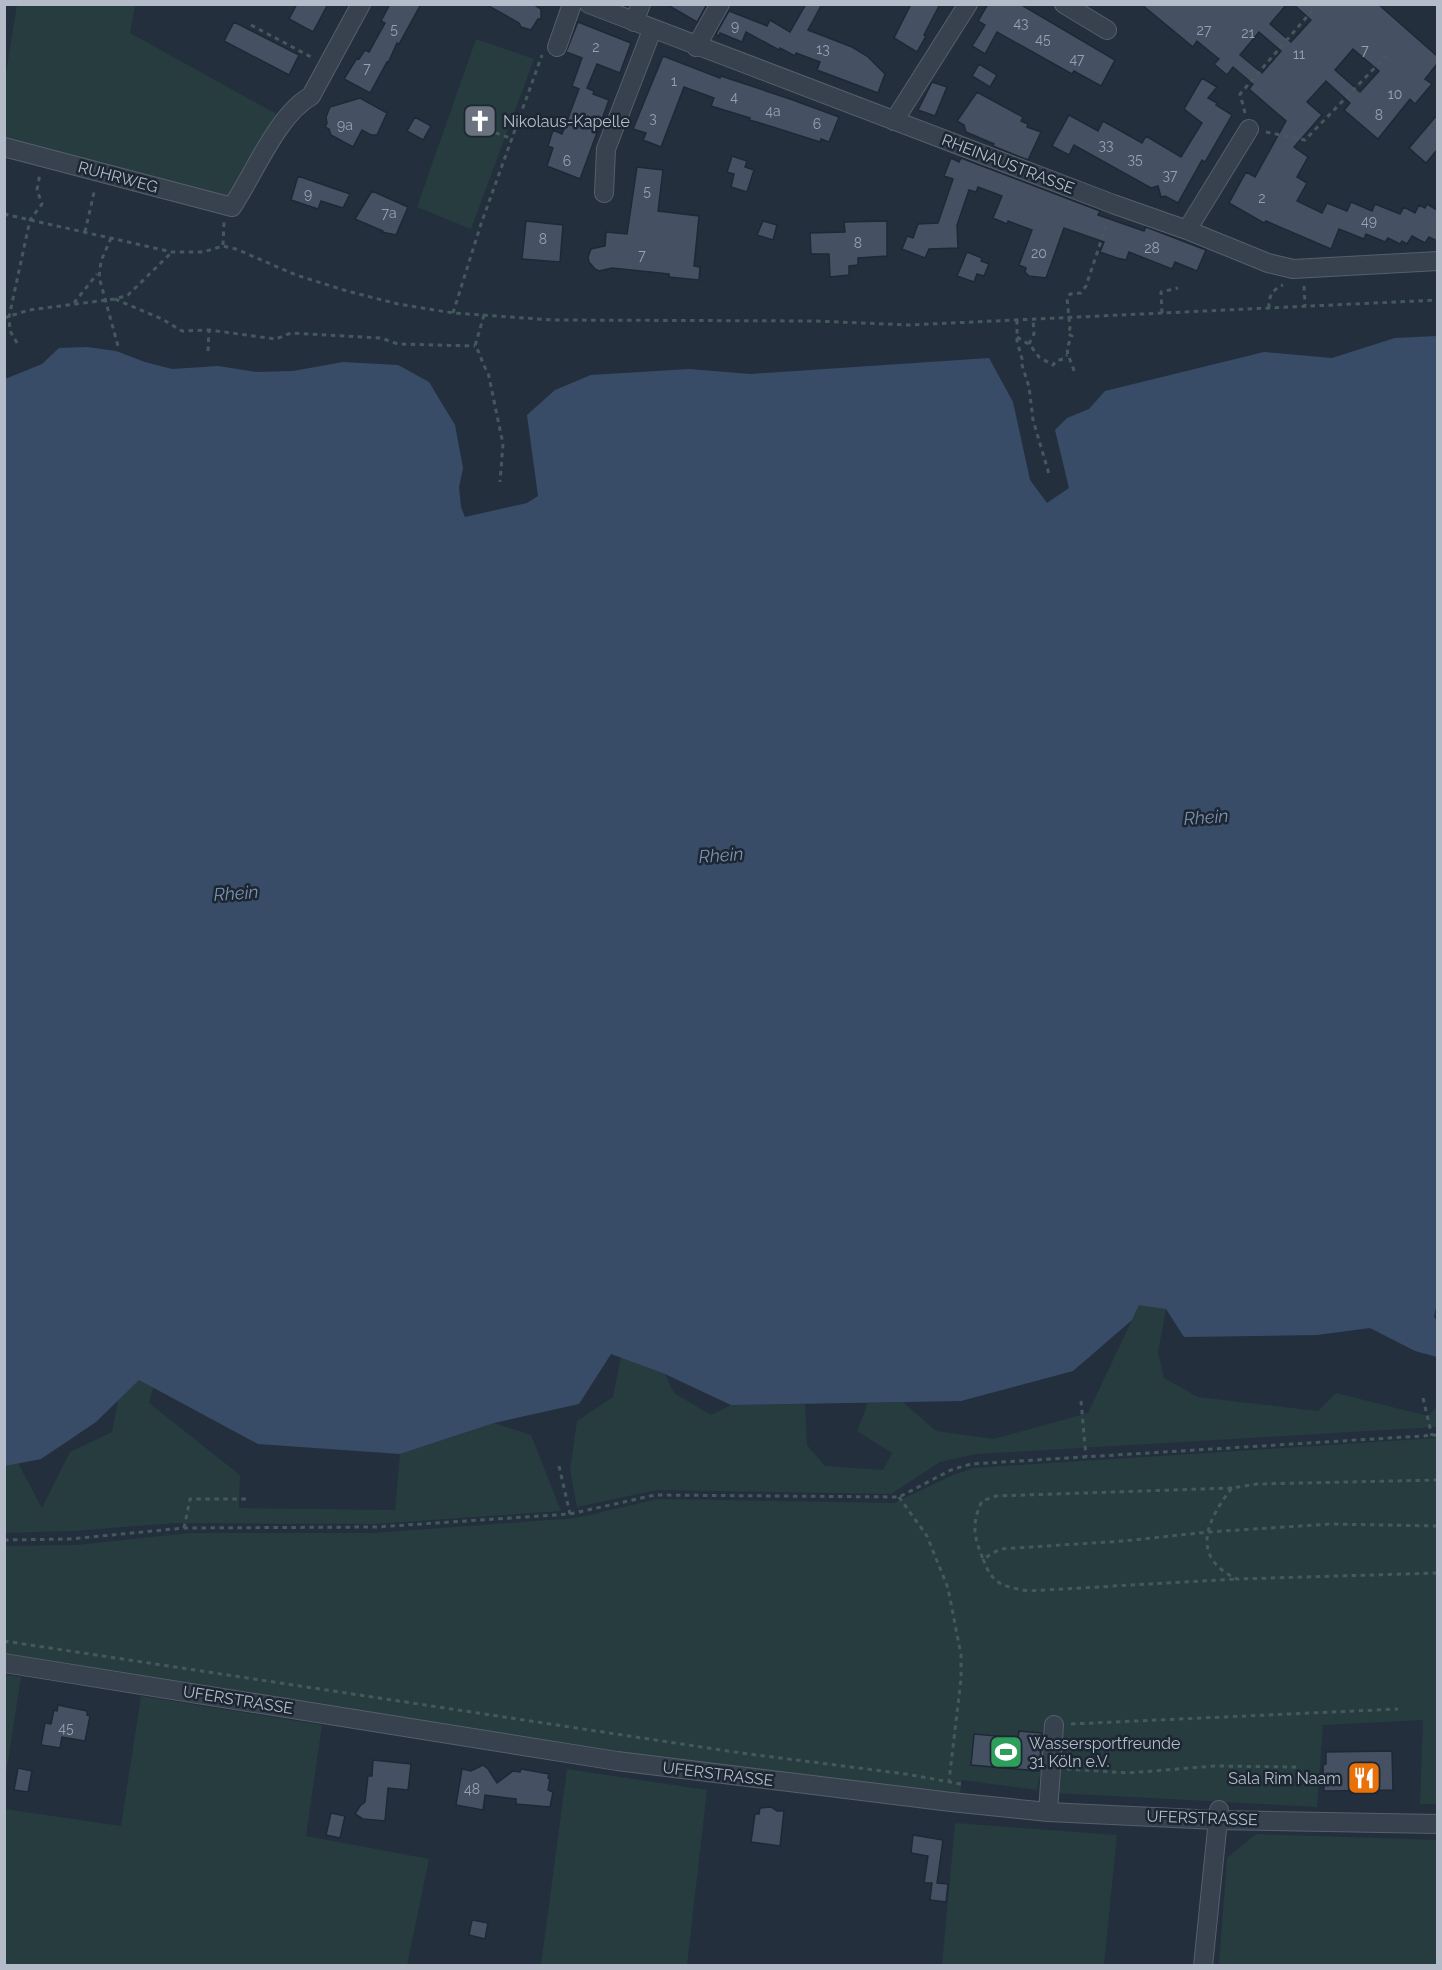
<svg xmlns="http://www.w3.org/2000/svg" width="1442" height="1970" font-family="Raleway,sans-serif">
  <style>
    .green { fill: #263c3f }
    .water { fill: #394c67 }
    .building { fill: #455162; stroke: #1f2835; stroke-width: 1.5; fill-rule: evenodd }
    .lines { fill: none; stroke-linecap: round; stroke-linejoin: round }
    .minor-casing { stroke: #565f6c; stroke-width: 20 }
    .path { stroke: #44595c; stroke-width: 3; stroke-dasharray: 4.5 4.5; stroke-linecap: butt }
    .minor { stroke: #38414e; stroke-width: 18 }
    .labels { text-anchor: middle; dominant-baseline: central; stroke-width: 5; stroke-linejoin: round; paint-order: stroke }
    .number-label { font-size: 14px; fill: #98a1af }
    .poi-label { font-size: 16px; fill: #b4bcc9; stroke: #1d2633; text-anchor: start }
    .street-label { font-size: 16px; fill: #b4bcc9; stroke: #1d2633 }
    .water-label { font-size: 18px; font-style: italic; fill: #7c92b1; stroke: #1d2633 }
  </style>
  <rect width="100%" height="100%" fill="#242f3e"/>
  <path class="green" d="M17,5h118l-5,28 152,84 -51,80 -226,-55v-63z
    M476,39l58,20 -63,170 -54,-22z
    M1156,1234l10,75 -8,43 6,26 34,19 120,14 18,-18 92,23 9,-10v21l-461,27 -36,8 -49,32 -234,-4 -80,17 -7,-37 7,-49 36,-24 8,-40 44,17 9,19 37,22 20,-10 74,-1 2,41 18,21 58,4 9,-17 -35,-22 11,-28 35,-1 33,29 58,8 94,-26 51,-108z
    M123,1374l32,5 -6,24 91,72 -1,33 156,2 5,-56 94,-31 37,12 30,76 -185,13 -201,-1 -102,8 -68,2 -1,-67 14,-3 24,45 28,-56 42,-20z
    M1437,1438v366h-17l3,-84 -100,5 -6,82 -262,-14 1,-15 -17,-1 -2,13 -75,-10 -2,14 -344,-41 -611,-98 -1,-109 72,-1 114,-12h183l204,-15 80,-19 237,4 59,-28 20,-7z
    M5,1675l16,2 -16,103 -1,-105z
    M141,1696l181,29 -16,111 123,23 -22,106h-402v-156l116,17z
    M567,1769l140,21 -20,175h-146z
    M955,1823l162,12 -13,130h-162z
    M1256,1834l181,6v125h-218l8,-107z"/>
  <path class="water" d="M1437,336l1,961 -4,20 3,4v36l-22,-6 -45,-23 -53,7 -133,2 -18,-28 -27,-4 -7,15 -59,51 -112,30 -230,4 -66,-31 -54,-20 -32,50 -85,19 -94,31 -142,-10 -119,-64 -43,42 -55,37 -36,7v-1087l37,-15 17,-16 28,-1 29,4 29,11 27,7 46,-3 38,6 37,-1 50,-9 55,3 31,17 26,43 8,43 -4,19 2,20 4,10 62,-14 11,-7 -11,-81 28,-25 36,-15 98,-6 61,5 239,-16 24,44 17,78 17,23 22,-15 -14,-58 12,-12 22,-9 16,-18 159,-39 68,6 63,-20z"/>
  <path class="building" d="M297,4h31l-15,28 -24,-13z
    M390,4h31l-22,40 -2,-1 -9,20 -1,-1 -17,31 -26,-14 13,-21 2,1 6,-9 4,2 16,-29 -4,-2z
    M485,4h48l8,5v10h-3l-7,11 -10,-3 -2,-4z
    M666,4h41l-10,18z
    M806,4h16l-14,26 44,17 15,9 18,18 -7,19 -61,-23 3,-8 -24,-9 -1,3 -15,-8 -1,2 -33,-18 -4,10 -22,-9 -1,3 -3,-2 13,-23 38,15 3,-6 20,12z
    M911,4h29l-16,31 2,1 -9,16 -23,-14z
    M988,4h32l95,56 -14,26 -27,-15 -2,3 -75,-42 -12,22 -13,-8 13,-21 -7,-4z
    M1141,4h146l-17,20 21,18 20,-22 -18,-16h85l59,52v8l-12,15 7,5 -17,20 -5,-5 -32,40 -34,-29 6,-7 -24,-22 -19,21 15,13 -28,32 14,10 -11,20 10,6 -10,18 25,12 5,-10 20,8 4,-9 21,9 3,-7 25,10 4,-7 11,6 4,-8 6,3 2,-4 10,6v31l-8,-4 -4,6 -13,-7 -5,8 -5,-3 -2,3 -12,-6 -3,4 -19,-8 -2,5 -25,-10 -8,20 -65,-28 -2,2 -35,-20 17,-31 9,5 31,-56 -37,-32 4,-5 -20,-17 -6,8 -13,-11 5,-5 -22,-18 -4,6zM1259,32l22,19 -19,22 -22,-18zM1353,49l26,22 -19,21 -25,-22z
    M234,22l65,33 -10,20 -65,-34z
    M578,22l53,21 -11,30 -23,-9 -10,24 7,3 -1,3 16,6 -29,79 -33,-13 6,-18 -5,-2 5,-16 9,4 17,-45 -7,-3 10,-28 -16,-6z
    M663,56l57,22 1,-2 69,23 49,18 -10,25 -8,-3 -1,3 -63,-20 -8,-2 1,-2 -39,-12 3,-8 -30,-11 -23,60 -18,-7 3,-7 -13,-4z
    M979,64l18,11 -7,12 -18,-11z
    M1202,78l15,9 -9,11 9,5 -1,2 16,10 -27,47 -3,-2 -24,43 -13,-7 -4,1 -3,-11 -7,2 -77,-43 -5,10 -17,-9 17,-31 29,16 5,-10 39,22 4,-7 35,21 21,-34 -18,-14z
    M932,82l15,5 -12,29 -17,-6z
    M977,92l46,25 -2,4 7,3 -1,3 14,5 -13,28 -35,-14 1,-2 -28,-12 -2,-7 -7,-4z
    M360,98l27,15 -10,22h-6l-9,-5 -9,17 -22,-12 -2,-6 -4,-2 2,-4 -1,-6 4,-10z
    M479,108l12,4 2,3 -11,19 -15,-7z
    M1437,115v35l-11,13 -17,-15z
    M415,117l16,9 -8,14 -16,-9z
    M732,156l15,5 -2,6 9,3 -7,22 -16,-5 3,-13 -7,-2z
    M951,158l8,4 2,-4 139,53 -2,4 46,16 2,-4 60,23 -9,21 -22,-9 -3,7 -43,-17 -3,8 -9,-2 -17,-6 4,-10 -40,-14 -18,50 -17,-2 -4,-4 1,-4 -7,-3 13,-35 -24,-9 -1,3 -14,-6 9,-22 -24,-9 -2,5 -7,-2 -12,35 1,23 -29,1 -4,9 -23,-9 5,-13 6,2 5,-14 20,-1 15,-44 -9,-3z
    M637,167l26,3 -5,41 41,5 -5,50 6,1 -1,13 -30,-3v-3l-57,-6 -13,3 -4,-2 -6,-7 -1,-5 3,-8 14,-3 1,-14 21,2z
    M298,176l52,18 -7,14 -22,-7 -3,8 -27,-9z
    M372,191l36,16 -12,28 -14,-3 1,-1 -28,-12z
    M526,221l37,4 -3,37 -38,-3z
    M763,221l14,4 -4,15 -16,-5z
    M887,221v35l-29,2v7l-9,1v9l-19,2 -1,-23h-18l-1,-21 35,-1 -1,-10z
    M967,252l15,6 -1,3 8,3 -5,12 -7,-2 -3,8 -17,-6z
    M58,1705l29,6v4l3,1 -5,25 -23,-4 -2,11 -19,-3 4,-22 6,1 3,-14 3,1z
    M1019,1731l23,2 -3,38 -68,-6 3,-31 44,4z
    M1392,1751l1,39 -69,1 -1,-26 3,-1v-12z
    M373,1760l38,4 -3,26 -20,-2 -3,33 -22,-2 -8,-5 5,-8 5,-4 3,-26h4z
    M483,1765l5,4 9,14 16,-12 7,1 1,-3 28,5 -1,4 2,1 -2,11 5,2 -3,15 -34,-3v-5l-31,-4 -2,15 -27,-5 6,-36 9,2z
    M18,1768l14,3 -4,21 -14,-2z
    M771,1807l6,4h7l-4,35 -29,-4 4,-28h4l1,-6z
    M331,1813l14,3 -5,22 -14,-3z
    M913,1835l30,5 -6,43 11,1 -2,18 -16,-2 2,-17h-8l4,-27 -17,-3z
    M472,1920l16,3 -3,16 -16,-4z"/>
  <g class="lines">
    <defs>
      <path id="minor" d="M589,4l524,200 74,26 81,33 25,6 145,-8
        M1064,4l43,26
        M634,22l7,-18
        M557,47l15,-43
        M696,47l24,-43
        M894,121l74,-117
        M4,147l228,60c22,-33 46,-93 79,-111l50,-92
        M604,193l2,-44 46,-119
        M1187,230l62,-101
        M4,1663l613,98 334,41 97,10 169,8 221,4
        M1048,1812l6,-87
        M1203,1966l16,-156"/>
    </defs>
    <use href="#minor" class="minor-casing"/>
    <path class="path" d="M251,25l62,33
      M1245,113l-5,-19 78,-90
      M487,130l26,9
      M1266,132l39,8 84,-87
      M4,214l168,38h31l20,-6 13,3 60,26 51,16 51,13 55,9 100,7 262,1 94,4 529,-25
      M85,232l10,-44
      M111,238l-10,23 -2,16 19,69
      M223,245l1,-23
      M1304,286l1,20
      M115,299l47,20 20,12 27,-1 67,9 15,-6 90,5 17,6 77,2
      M74,303l23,-29
      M1269,308c-1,-11 4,-19 14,-23
      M453,313l28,-89 61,-169
      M1162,313l-1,-21 17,-4
      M484,315l-9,31c7,9 6,18 13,26l15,72 -3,38
      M4,318l25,-8 86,-11 13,-4 44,-43
      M1017,320v21l5,18 -1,3 8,25 4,33 16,54
      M1017,337l13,8 9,12 14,8 3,-4 7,-2 4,-4
      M17,343l-7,-12 -1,-14 21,-97 12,-16 -5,-14 3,-17
      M1029,344l5,-10 -1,-15
      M208,351l1,-21
      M1074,371c-5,-18 -11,-16 -2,-35l-4,-2 2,-6 -3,-30 3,-4 11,-1 5,-7 22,-66
      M1423,1398l9,38
      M1081,1401l5,56
      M559,1466l11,48
      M1438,1480l-181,4 -25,4c-26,33 -42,69 5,91l201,-6
      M1232,1488l-236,8 -14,5c-11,23 -8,36 1,58l17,-10 124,-8 84,-9 123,-8 107,2
      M899,1497l28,39 21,52 13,67v24l-12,102
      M184,1528l6,-29h60
      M4,1540l66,-1 114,-11 192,-1 194,-13 85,-19 244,2 52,-27 20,-6 467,-29
      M983,1559c10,26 19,27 45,32l208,-12
      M4,1641l737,112 165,21 55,10
      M1071,1724l327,-15
      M1067,1769l61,4 86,-7 83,1"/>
    <use href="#minor" class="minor"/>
  </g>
  <defs>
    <symbol id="church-square" viewBox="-11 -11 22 22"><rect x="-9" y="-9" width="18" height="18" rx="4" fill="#6b7280" stroke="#1d2633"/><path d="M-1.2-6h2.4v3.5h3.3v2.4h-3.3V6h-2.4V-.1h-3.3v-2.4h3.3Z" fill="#fff"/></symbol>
    <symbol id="stadium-square" viewBox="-11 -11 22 22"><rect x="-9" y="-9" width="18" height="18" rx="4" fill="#2e9e5b" stroke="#1d2633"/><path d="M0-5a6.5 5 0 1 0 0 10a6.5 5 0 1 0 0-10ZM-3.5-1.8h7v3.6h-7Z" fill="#fff"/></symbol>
    <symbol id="restaurant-square" viewBox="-11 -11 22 22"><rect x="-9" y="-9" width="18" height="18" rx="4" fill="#e8710a" stroke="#1d2633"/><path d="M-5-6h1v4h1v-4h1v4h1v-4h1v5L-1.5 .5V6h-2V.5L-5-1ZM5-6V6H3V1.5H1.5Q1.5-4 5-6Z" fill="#fff"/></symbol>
  </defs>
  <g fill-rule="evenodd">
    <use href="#church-square" x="461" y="102" width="38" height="38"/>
    <use href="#stadium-square" x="987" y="1733" width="38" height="38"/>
    <use href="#restaurant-square" x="1345" y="1759" width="38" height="38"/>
  </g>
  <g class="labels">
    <g class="number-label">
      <text x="1021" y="23">43</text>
      <text x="735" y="26">9</text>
      <text x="394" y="29">5</text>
      <text x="1204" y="30">27</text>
      <text x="1248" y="33">21</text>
      <text x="1043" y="39">45</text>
      <text x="596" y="47">2</text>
      <text x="823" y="49">13</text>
      <text x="1365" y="50">7</text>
      <text x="1299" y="54">11</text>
      <text x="1077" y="59">47</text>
      <text x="367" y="68">7</text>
      <text x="674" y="81">1</text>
      <text x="1395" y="94">10</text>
      <text x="734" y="97">4</text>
      <text x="773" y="111">4a</text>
      <text x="1379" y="115">8</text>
      <text x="653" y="118">3</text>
      <text x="817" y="124">6</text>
      <text x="345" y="125">9a</text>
      <text x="1106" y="145">33</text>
      <text x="1135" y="159">35</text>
      <text x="567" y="161">6</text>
      <text x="1170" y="175">37</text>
      <text x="647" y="191">5</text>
      <text x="308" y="194">9</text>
      <text x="1262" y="198">2</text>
      <text x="389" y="213">7a</text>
      <text x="1369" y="221">49</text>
      <text x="543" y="239">8</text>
      <text x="858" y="243">8</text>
      <text x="1152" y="248">28</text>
      <text x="1039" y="253">20</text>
      <text x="642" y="255">7</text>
      <text x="66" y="1728">45</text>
      <text x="472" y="1789">48</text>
    </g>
    <g class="poi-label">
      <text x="503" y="121">Nikolaus-Kapelle</text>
      <text x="1029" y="1743">Wassersportfreunde<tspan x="1029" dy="18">31 Köln e.V.</tspan></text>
      <text x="1341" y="1778" text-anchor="end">Sala Rim Naam</text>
    </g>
    <g class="street-label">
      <text transform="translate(1008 164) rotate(21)">RHEINAUSTRASSE</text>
      <text transform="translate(118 177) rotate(15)">RUHRWEG</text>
      <text transform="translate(238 1700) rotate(9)">UFERSTRASSE</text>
      <text transform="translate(718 1774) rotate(7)">UFERSTRASSE</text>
      <text transform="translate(1202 1818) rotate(2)">UFERSTRASSE</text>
    </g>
    <g class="water-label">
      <text transform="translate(1206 817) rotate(-4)">Rhein</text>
      <text transform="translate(721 855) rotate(-4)">Rhein</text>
      <text transform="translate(236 893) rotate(-4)">Rhein</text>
    </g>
  </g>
  <rect width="1442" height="1970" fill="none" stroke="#b4bcc9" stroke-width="12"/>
</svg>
